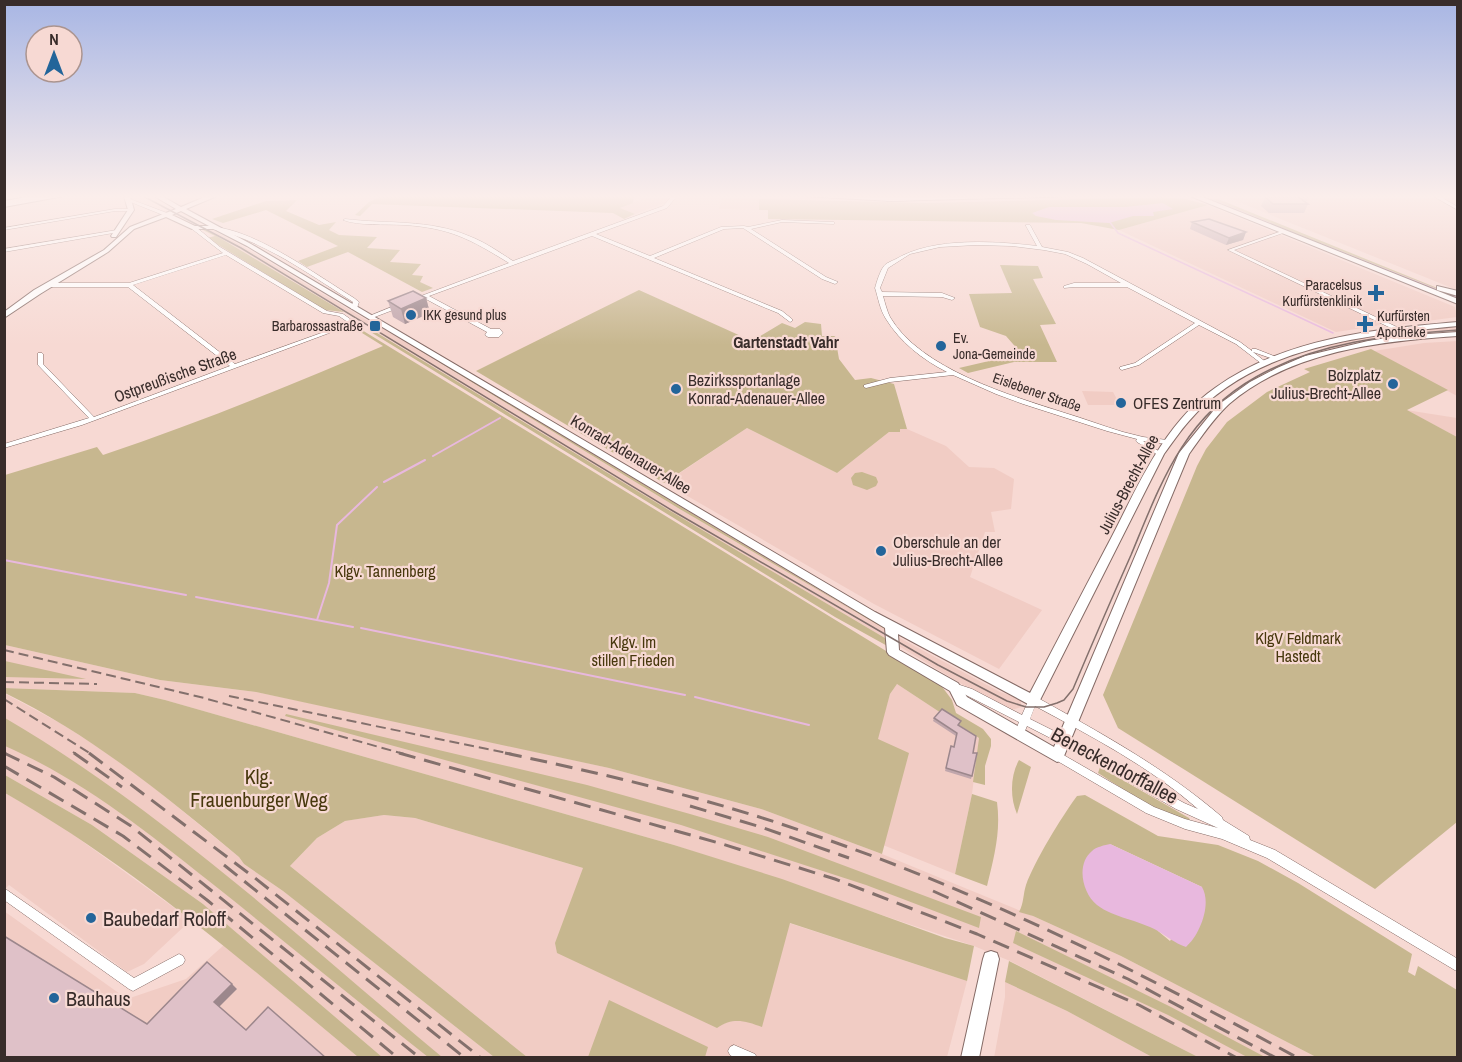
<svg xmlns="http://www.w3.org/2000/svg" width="1462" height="1062" font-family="'Archivo Narrow',sans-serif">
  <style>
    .built { fill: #f1ccc4 }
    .green { fill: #c7b78f; fill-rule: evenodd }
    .water { fill: #e8b8de }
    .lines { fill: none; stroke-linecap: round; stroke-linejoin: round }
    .stream-far1 { stroke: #e8b8de; stroke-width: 1.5 }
    .stream { stroke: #e8b8de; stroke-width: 2 }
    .street-casing { stroke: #846a65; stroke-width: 1 }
    .secondary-casing { stroke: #846a65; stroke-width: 2 }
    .primary-casing { stroke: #846a65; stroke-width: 2 }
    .street { fill: #fff; fill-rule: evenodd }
    .secondary { fill: #fff; fill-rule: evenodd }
    .primary { fill: #fff; fill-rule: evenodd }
    .tram { stroke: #83706c; stroke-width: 1.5 }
    .rail-far1 { stroke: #83706c; stroke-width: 2; stroke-dasharray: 10 5; stroke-linecap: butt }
    .rail { stroke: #83706c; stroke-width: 3; stroke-dasharray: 17 9; stroke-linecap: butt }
    .wall { fill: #c0a6ac }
    .shaded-wall { fill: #9c878c }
    .building { fill: #dfc1c8; stroke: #9c878c; stroke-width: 1.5 }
    .poi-dot { fill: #23659a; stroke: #f7d9d3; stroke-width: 2 }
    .labels { text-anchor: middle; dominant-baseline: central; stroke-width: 4.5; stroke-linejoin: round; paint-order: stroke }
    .far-poi-label { font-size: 14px; fill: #382c2a; stroke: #f7d9d3; text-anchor: start }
    .far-street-label { font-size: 14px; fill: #382c2a; stroke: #f7d9d3 }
    .far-quarter-label { font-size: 16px; font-weight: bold; fill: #382c2a; stroke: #f7d9d3 }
    .street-label { font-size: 16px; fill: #382c2a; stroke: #f7d9d3 }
    .poi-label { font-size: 16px; fill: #382c2a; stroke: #f7d9d3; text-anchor: start }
    .park-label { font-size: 16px; fill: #47380d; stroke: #f7d9d3 }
    .near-street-label { font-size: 20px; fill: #382c2a; stroke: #f7d9d3 }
    .near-park-label { font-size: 20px; fill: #47380d; stroke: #f7d9d3 }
    .near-poi-label { font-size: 20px; fill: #382c2a; stroke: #f7d9d3; text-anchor: start }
  </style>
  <rect width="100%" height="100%" fill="#f7d9d3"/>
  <path class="built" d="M650,196l19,1 -4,6 -30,11 -15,-6z
    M1239,196h218v94l-226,-91z
    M722,198l37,1v11l-40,-1z
    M1208,205l247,102 2,10 -53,7 -10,-5 -18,7 -40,6 -217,-102z
    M205,229h6l33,18 126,75 -5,2z
    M374,323l304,185 212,124v9l-218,-129 -305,-186z
    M1457,326v5l-61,6 -63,12 -9,-5 45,-9z
    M1457,341v55l-83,-45 50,-8z
    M1082,391l31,1 7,13h-32z
    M1406,410l51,8v19z
    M747,428l90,45 52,-41h11l-1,-3h8l39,17 23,21 25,1 20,11 -3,30 -20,3 4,20h-10l-15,45 72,33 -43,59 -125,-65 -209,-121z
    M896,636l104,56 21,7v8l-9,3 -47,-24 -68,-41z
    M5,645l155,35 96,12 160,33 193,43 152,41 121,45 151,62 88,40 195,101h-118l-188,-96 -36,-15 -300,-101 -509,-145 -30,-7 -130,-5z
    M897,684l82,54 -7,56 -17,80 -72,-29 -6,-106 13,-45z
    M4,693l56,30 43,27 44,32 92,75 5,7 39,27 211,166h-112l-179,-153 -111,-79 -87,-50z
    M5,793l48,27 138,100 -47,44 -17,8 -118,-87 -4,4z
    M384,815l31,3 181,54 156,39 215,70 -20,76h-420l-237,-191 27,-28 28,-17z
    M4,911l123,88 59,-20 38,-34 134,112h-353z
    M1005,982l62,29 85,46 -158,1 11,-61z"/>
  <path class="green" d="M381,196h253l-1,7 -13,5 15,6 -11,5 -11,-6 -241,-9 -12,12 -5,-1 14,-13z
    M1162,197l24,2 22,6 -89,25 -38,-7 -313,-4v-9h-9v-11l167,4z
    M1206,199h12l239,97v4z
    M297,200l-11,11 33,14 17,-3 -7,8 10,5 38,2 -10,11 33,2 -10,12 31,2 -9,11 11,1 -3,6 13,6 -11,4 -74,-40 -41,15 -9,-6 40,-15 -72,-36 -43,13 -11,-4 54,-18z
    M201,229h4l139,83 -19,-2 -118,-72 8,-2z
    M1000,265l38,1 5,12 -10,1 23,45 -16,1 17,37h-43l-46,11 -9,-5 60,-14v-3l-13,-15 -26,-9 -11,-33 43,-1z
    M639,290l113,51 30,-18 13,5 10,-6 16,2 1,12h13l4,23 16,21 16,-2 23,6 13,45h-7v3h-11l-52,41 -90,-45 -83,55 -188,-112z
    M357,327l583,357 12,16 4,13 27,16 8,10v7l-6,20v19l-12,-3 6,-44 -82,-54 -7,10 -12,45 31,14 -27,101 -121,-45 -152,-41 -353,-76 -96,-12 -155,-35v-170l92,-28 6,8c95,-32 188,-70 280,-109l-29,-18z
    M369,328l303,184 218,129 1,7 -56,-31 -466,-286z
    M396,336l452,271 41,22 1,3 -212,-124z
    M1371,349l77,41 -41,20 50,27v385l-82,67 -257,-161 -15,-33 94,-229 9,-17 21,-27 40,-30 43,-20 -6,-3z
    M862,472l14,5 2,5 -2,4 -9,4 -14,-5 -2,-7 4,-5z
    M5,661l81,18 -81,-2z
    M4,688l131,5 30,7 509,145 108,34 163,59 29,8 -7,35 -177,-58 -28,104c-17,-6 -29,-10 -45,1l-160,-75 -2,-10 28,-75 -168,-50 -31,-3 -39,6 -28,17 -27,28 237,191h-33l-211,-166 -39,-27 -5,-7c-73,-61 -148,-122 -234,-164z
    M286,714l301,71 103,29 78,23 213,80 -2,11 -113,-43 -185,-60 -396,-109z
    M5,718c156,91 298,223 437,339h-14c-70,-55 -139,-112 -209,-168 -68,-54 -134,-108 -214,-143z
    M1019,760l12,7 -14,47c-7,-16 -7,-38 2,-54z
    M1100,767l89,51 1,2c-32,-5 -65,-30 -92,-47z
    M5,775l87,50 111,79 179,153h-24c-113,-94 -225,-191 -353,-264z
    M972,794l25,8c4,30 -3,55 -10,84l-32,-12z
    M1085,795l73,41 60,9 40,16 40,22 114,71 -4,18 7,4 3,-10 39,24v67h-141l-195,-101 -88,-40 -14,-4c5,-9 4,-18 7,-27 9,-25 35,-67 51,-89zM1110,844l92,43 -32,54 -12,-10z
    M1016,931l155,76 94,50h-18l-79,-42 -155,-72z
    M1009,961l189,96h-46l-85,-46 -62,-29z
    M609,1000l99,47 -3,10h-117z"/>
  <path class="water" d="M1163,203l10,6 -20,3 1,4h-21l-24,7 -53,-3 -20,-4 -4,-3 17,-6h76z
    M1110,844l92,43c10,17 -2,48 -16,60 -13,-5 -17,-9 -28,-16 -19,-11 -44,-13 -61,-26 -15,-12 -21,-41 -5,-54 4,-4 13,-6 18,-7z"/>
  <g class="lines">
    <path class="stream-far1" d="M1212,200l101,41
      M1109,221l9,12 215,100
      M1321,244l137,54"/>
    <path class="stream" d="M433,456l67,-38
      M384,482l41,-22
      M4,560l182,35
      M196,597l157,30
      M317,620l12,-37 8,-58 40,-38
      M361,628l324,67
      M695,697l114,28"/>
    <defs>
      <path id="street" d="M672,196h5l-10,12 -71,26 54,22 71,-29 23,-1 4,1 34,-7 50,2h2v2l-52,-2 -31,7 75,48 12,5 -3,2 -13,-5 -79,-51 -19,1 -70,29 128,53 10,8v2l-2,1 -12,-9 -186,-77 -163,60 62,33h9l3,4 -4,4h-11l-3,-2 2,-3 -63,-34 -8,3 -3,-2 96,-36c-39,-24 -59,-35 -105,-38 -19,-1 -45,1 -61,-5l2,-1c41,5 85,0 124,17 16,6 30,16 44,25l150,-55z
        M1433,196h6l19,11v3z
        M130,199l37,14v1l-4,1 -35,-14v-2z
        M115,209h16l2,1 -2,1h-16l-111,19v-2z
        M1026,225h4l12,22 26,5 15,6 157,84 12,9v-2h4l23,9 -3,2 -23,-8 14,11 -1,1h-4l-26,-20 -37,-19 -60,40 -17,5 -2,-1v-2l15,-4 60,-40 -68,-36h-53l-10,1v-2l10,-3h47l-34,-19 -22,-10 -21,-4 -32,-4 -36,-1 -36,2 -30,7 -22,14 -8,20 2,4 60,1 13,5 -3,2 -10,-3 -59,-1c2,7 4,15 7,21 30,52 122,79 175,96 20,6 38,13 58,19l20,5 24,3 3,2 -3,2 -24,-3 20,13 -1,1h-4l-21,-13 -1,-1 1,-2 -30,-8 -84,-27 -27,-10 -43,-19 -63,7 -24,6 -2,-1v-2l26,-7 57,-6c-24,-12 -47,-30 -61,-53 -6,-9 -8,-22 -11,-31 2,-7 5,-17 9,-22 2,-3 8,-5 12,-7 37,-22 98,-18 141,-13l-11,-20z
        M192,227h4l24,20 107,64 16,3 13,9 -274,102 -78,23v-4l85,-26 -51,-53v-12h4l1,1v10l51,53 136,-51 -102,-79h-80l-3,-2 3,-2h81l94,-30 -31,-24zM226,255l97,58 16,3 10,7 -114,41 -102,-79z
        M213,227c41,2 105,49 141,71l5,4 -2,6 -5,1 -1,-1 2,-6 -3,-2c-43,-27 -86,-59 -137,-71z
        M117,230h2v2l-115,20v-3z
        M1282,231l4,1 -52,18 165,78v2h-4l-167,-80z
        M399,304l2,1v2l-29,11 -5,-1z
        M954,683l18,6 50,26 8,-18 3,-1 3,1c65,36 129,71 186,120l1,3 26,16 1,4 25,10 183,109v13l-191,-114 -45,-19 -37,-10 -39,-16 -92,-54 -2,-3 2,-3 3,-1 3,1 94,54 31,12 33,9 -42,-19 -116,-66 -33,-17 -5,12 -3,1 -3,-1 -2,-3 5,-13 -53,-27 -15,-5 -1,-3 1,-3zM1035,706c56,30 115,61 163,103l-14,-6 -118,-66 -36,-18z
        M4,888l130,90 45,-24 4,2 2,4 -2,4 -50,27 -4,-2 -125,-89z
        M734,1045l21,9 2,4h-22l-5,-3 -2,-4 2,-4z"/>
      <path id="secondary" d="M46,196h18l-60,11v-4z
        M124,196h6l4,14 -18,27h-4l-1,-1 17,-26z
        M154,196h8l19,11 26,-11h10l-31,13 65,35 624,368 155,81c26,-50 52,-100 78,-149 29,-55 54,-119 107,-156 70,-50 159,-59 243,-66v4c-92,9 -205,20 -269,95 -9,10 -17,22 -25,33l-126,250 -5,1 -5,-1 -130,-70 1,16 59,33 9,14 87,50 125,-294 39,-48 32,-23 27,-14 28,-12 63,-15 30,-5 60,-4v4c-78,5 -167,15 -229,68 -16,15 -28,33 -40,50l-125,302 -2,4 -5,2 -100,-57 -7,-14 -61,-36 -2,-3 -2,-24 -638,-382 -33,-17h-22l-26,-12 -32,12 -26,23 -68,42 -36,24v-6l30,-22 70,-40 26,-23 46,-18zM181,211l28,15h-14l-23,-11z
        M1079,196l-192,5 -3,-2 3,-2z
        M1190,196h10l258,103v5z
        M1437,286l21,5v5l-21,-6z
        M991,951l6,2 2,6 -20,99h-18l22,-99 2,-6z"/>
      <path id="primary" d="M33,196h19l-48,9v-4z
        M803,196h180l-91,5z"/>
    </defs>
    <use href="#street" class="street-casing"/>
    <use href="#secondary" class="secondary-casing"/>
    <use href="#primary" class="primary-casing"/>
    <use href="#street" class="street"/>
    <use href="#secondary" class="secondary"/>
    <use href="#primary" class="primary"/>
    <path class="tram" d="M143,196l98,52 432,263 265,154 69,36 19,6h18l13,-4 7,-3 9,-11c19,-45 38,-89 58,-134 30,-72 52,-137 125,-178 61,-35 133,-42 202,-47"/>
    <path class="rail-far1" d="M4,650l200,48 200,56
      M4,682l93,2
      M229,696l283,58
      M4,699l87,55
      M73,752l3,2
      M4,753l3,1"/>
    <path class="rail" d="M4,753l50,24 77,49 289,232
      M74,753l48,34
      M89,753l166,125 226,180
      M399,753l320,90 116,36 142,55 162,71 98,53
      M505,753c99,21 198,44 294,77 174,58 338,140 499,228
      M4,766l119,70 84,64 191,158
      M690,806l71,21 88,31
      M224,865l241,193
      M933,891l195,88 148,79"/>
  </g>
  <path class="wall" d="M1277,196h32l-2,5 -3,1 4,2 -4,9h-35l-8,-7 4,-9h13z
    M1192,222l54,10 -3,8 -17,5 -36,-16z
    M426,298l4,15 -25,11 -12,-7 -5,-16z
    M934,718l26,6 -1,1 14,28 -1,23 -1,3 -26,-8 6,-25 3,1 2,-11 -23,-15z"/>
  <path class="shaded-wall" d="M1246,232l-3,8 -17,5 3,-7z
    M426,298l4,15 -25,11 -4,-15z
    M232,984l5,5 -18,18 -5,-5z"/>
  <path class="building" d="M1265,197h33l10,7h-35z
    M1209,219l37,13 -17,6 -37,-16z
    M413,291l13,7 -25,11 -13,-8z
    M942,709l19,12 -3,4 18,11 -3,17h4l-5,23 -26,-8 5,-22 3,1 3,-14 -23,-15z
    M4,936l143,88 60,-62 25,22 -18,18 32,28 22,-23 58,51h-322z"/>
  <linearGradient id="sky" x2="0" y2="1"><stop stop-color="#a8b6e4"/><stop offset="0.57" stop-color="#fbeeeb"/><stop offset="1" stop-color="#fbeeeb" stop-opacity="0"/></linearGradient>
  <rect width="1462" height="345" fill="url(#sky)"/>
  <g class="poi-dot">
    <path d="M1373 284h6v6h6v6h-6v6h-6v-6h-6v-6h6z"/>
    <circle cx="411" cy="315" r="6"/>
    <path d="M1362 315h6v6h6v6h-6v6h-6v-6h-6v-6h6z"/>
    <rect x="369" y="320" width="12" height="12" rx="3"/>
    <circle cx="941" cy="346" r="6"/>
    <circle cx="1393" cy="384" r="6"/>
    <circle cx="676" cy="389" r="6"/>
    <circle cx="1121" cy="403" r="6"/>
    <circle cx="881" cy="551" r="6"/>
    <circle cx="91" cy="918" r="6"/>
    <circle cx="54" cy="998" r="6"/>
  </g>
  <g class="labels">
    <g class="far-poi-label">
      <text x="1362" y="285" text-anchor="end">Paracelsus<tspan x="1362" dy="16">Kurfürstenklinik</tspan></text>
      <text x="423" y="315">IKK gesund plus</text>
      <text x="1377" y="316">Kurfürsten<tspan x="1377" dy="16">Apotheke</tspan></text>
      <text x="363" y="326" text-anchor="end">Barbarossastraße</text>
      <text x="953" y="338">Ev.<tspan x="953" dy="16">Jona-Gemeinde</tspan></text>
    </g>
    <g class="far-street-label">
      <text transform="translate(1037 392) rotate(19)">Eislebener Straße</text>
    </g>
    <g class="far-quarter-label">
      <text x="786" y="342">Gartenstadt Vahr</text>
    </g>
    <g class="street-label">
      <text transform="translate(175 375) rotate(-20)">Ostpreußische Straße</text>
      <text transform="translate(631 454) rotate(31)">Konrad-Adenauer-Allee</text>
      <text transform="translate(1128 484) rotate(-62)">Julius-Brecht-Allee</text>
    </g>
    <g class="poi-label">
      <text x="1381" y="375" text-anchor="end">Bolzplatz<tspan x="1381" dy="18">Julius-Brecht-Allee</tspan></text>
      <text x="688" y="380">Bezirkssportanlage<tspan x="688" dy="18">Konrad-Adenauer-Allee</tspan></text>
      <text x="1133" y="403">OFES Zentrum</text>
      <text x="893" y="542">Oberschule an der<tspan x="893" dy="18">Julius-Brecht-Allee</tspan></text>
    </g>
    <g class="park-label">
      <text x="385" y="571">Klgv. Tannenberg</text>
      <text x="1298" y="638">KlgV Feldmark<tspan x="1298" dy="18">Hastedt</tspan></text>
      <text x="633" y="642">Klgv. Im<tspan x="633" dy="18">stillen Frieden</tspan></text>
    </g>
    <g class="near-street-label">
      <text transform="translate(1115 765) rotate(28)">Beneckendorffallee</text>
    </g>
    <g class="near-park-label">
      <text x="259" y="776">Klg.<tspan x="259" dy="23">Frauenburger Weg</tspan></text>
    </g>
    <g class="near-poi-label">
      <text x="103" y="918">Baubedarf Roloff</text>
      <text x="66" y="998">Bauhaus</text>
    </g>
  </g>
  <rect width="1462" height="1062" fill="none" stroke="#382c2a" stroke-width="12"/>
  <g transform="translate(54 54)"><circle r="28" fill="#f7d9d3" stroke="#ab948f" stroke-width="1.5"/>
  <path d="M0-4.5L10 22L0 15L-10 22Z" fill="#23659a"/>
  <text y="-9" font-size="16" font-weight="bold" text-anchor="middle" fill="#382c2a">N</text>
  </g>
</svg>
